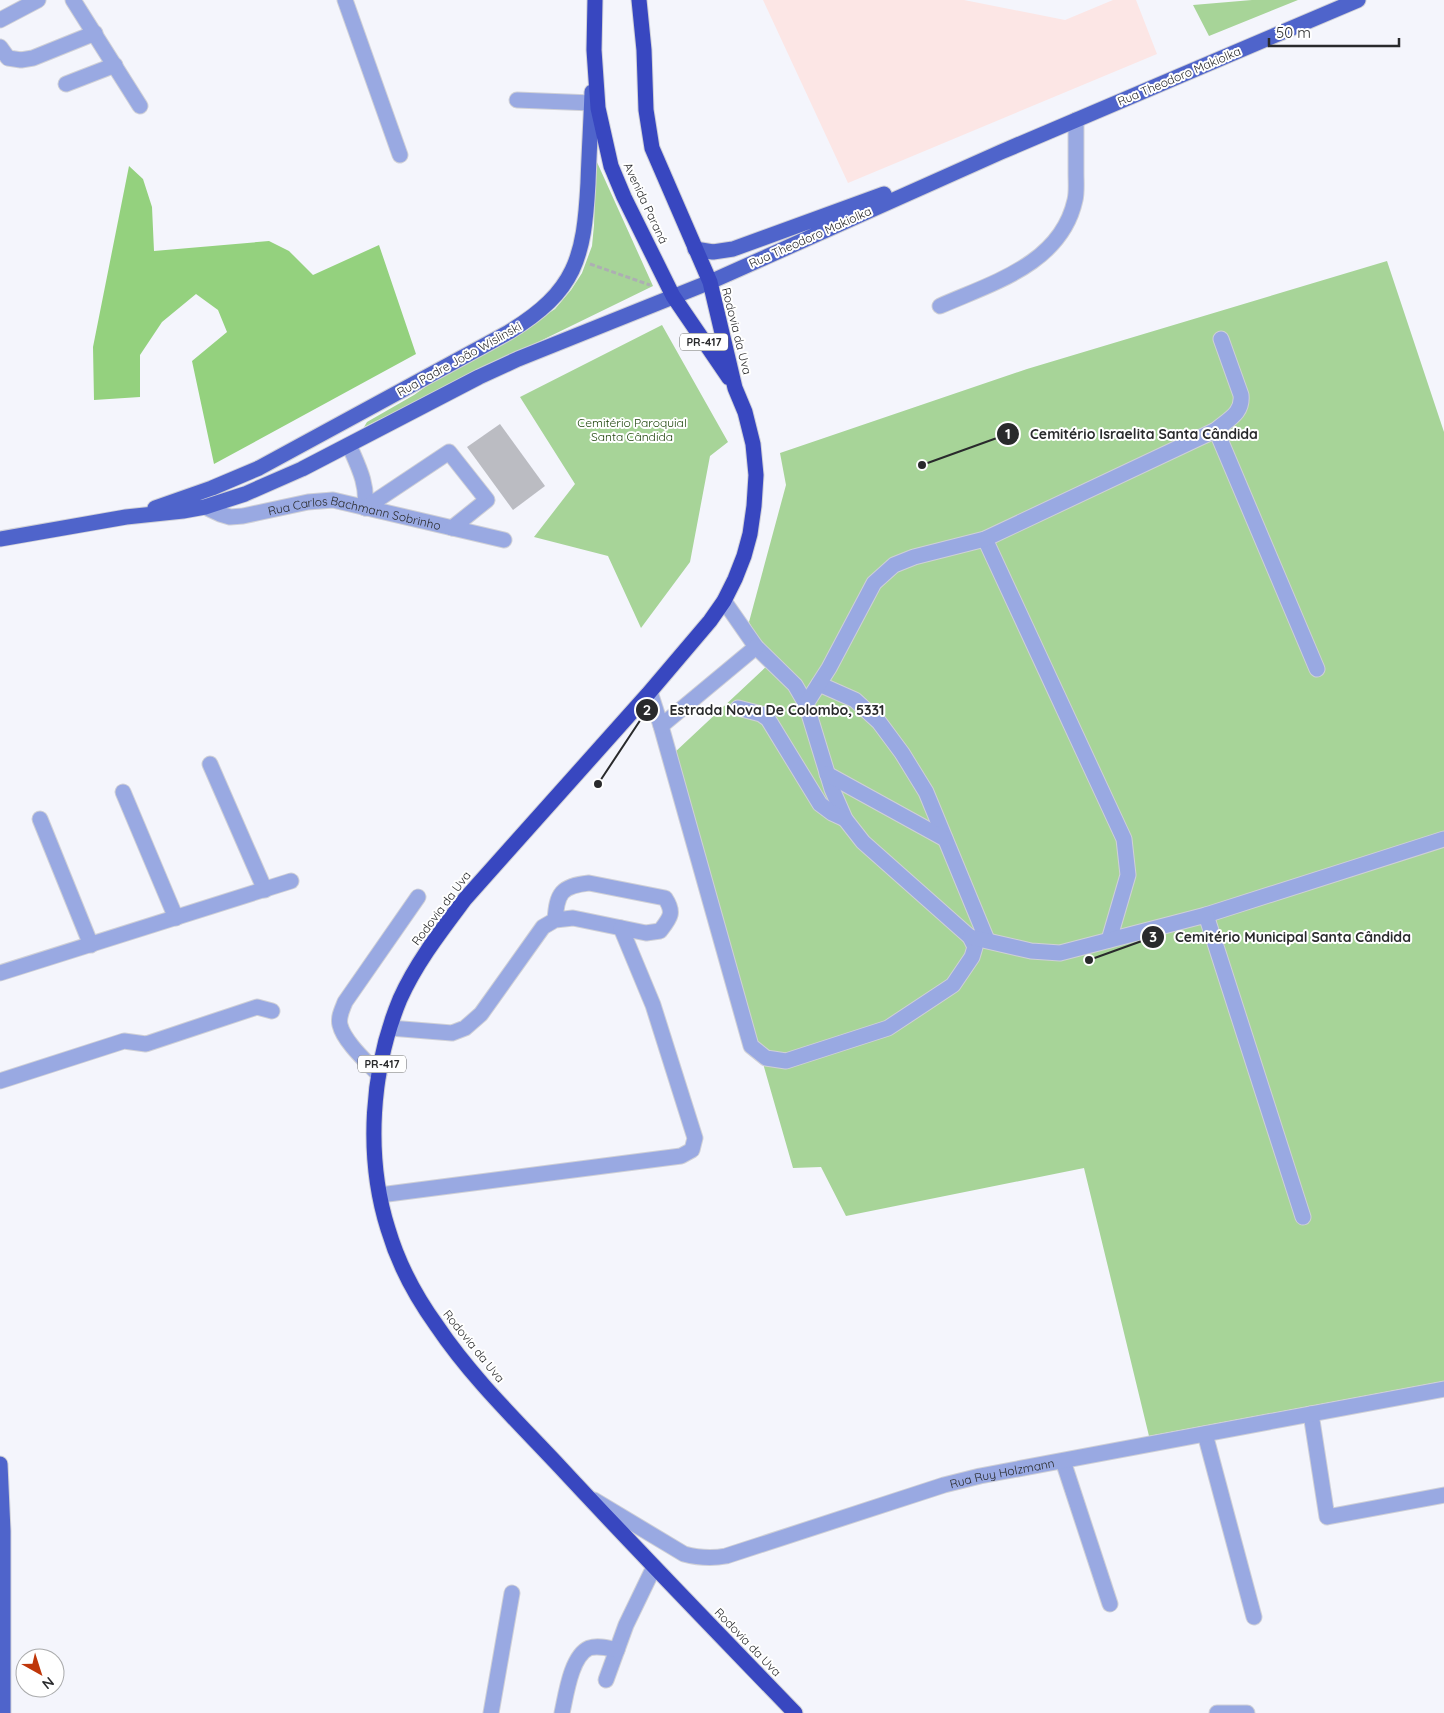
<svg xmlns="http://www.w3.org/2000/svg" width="1444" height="1713" font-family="Quicksand,sans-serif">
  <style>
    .education { fill: #fce6e5 }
    .green { fill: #a7d498 }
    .forest { fill: #94d17e }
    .building { fill: #bbbcc2 }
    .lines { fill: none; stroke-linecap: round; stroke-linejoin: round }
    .minor-casing { stroke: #cfd0d7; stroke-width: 17 }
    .major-casing { stroke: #cfd0d7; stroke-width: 17 }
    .highway-casing { stroke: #cfd0d7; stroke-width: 17 }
    .path { stroke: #adaeb3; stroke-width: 3; stroke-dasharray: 5 2.5; stroke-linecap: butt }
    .minor { stroke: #99a9e2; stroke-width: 15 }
    .major { stroke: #4f64cb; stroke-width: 15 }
    .highway { stroke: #3847c0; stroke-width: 15 }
    .labels { text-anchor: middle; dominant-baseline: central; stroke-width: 4; stroke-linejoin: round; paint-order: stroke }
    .shield { fill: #fff; stroke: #696a6b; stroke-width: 1 }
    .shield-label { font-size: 11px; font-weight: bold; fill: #292a2c }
    .street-label { font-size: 12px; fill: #292a2c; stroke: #fff }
    .park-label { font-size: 12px; fill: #1d440b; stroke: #fff }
    .leader { fill: none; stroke: #292a2c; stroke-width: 2 }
    .callout-dot { fill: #292a2c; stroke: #fff; stroke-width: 2 }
    .mark-label { font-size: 15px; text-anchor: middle; font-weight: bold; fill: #fff }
    .callout-label { font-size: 14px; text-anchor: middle; font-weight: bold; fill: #292a2c; stroke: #fff; stroke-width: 4; stroke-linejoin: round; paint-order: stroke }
  </style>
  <rect width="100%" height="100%" fill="#f4f5fc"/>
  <path class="education" d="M763,0h201l101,20 48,-20h23l21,54 -309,129z"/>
  <path class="green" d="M1252,0h46l-89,36 -16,-31z
    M596,160l57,126 -289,141 3,-5 47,-27 31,-22 93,-53 17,-11 16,-19 11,-17 10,-27 2,-21z
    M1387,261l57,171v949l-295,55 -65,-268 -238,48 -25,-49 -28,1 -119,-415 96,-90 -21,-41 37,-137 -6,-32 247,-84z
    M662,325l66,117 -18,14 -20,106 -49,66 -33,-72 -74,-19 41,-53 -55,-87z"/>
  <path class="forest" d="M129,166l14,13 9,28 2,44 115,-10 20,10 24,24 66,-30 37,109 -202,110 -22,-103 35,-29 -9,-22 -22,-16 -34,28 -22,33v42l-46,3 -1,-53z"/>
  <path class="building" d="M500,424l45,62 -32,24 -46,-63z"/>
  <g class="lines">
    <defs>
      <g id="minor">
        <path d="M73,0l67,106"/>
        <path d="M345,0l55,155"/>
        <path d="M0,20l38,-20"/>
        <path d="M0,47l8,11 13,2 12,-2 62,-25"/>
        <path d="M66,84l49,-19"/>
        <path d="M517,100l75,3"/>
        <path d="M940,306c52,-23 121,-42 135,-106 2,-8 1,-18 1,-27 0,-18 0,-35 0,-53"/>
        <path d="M1216,430l101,239"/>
        <path d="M349,445c9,21 19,39 16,63"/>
        <path id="s1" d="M205,507l15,7 10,3 13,-1 65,-14 25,-2 171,40"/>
        <path d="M365,508l84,-56 38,48 -35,28"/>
        <path d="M985,539l139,300 4,36 -19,65"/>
        <path d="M819,684l36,16 24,22 23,31 24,39 61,148"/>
        <path d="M650,692l11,34 90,320 15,12 20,3 102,-33 65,-43 19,-28 3,-10 -5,-10 -107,-95 -18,-23 -13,-30 -26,-85 -11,-19 -39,-38 -32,-46"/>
        <path d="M806,704l23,-36 45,-85 20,-18 20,-8 71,-18 231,-109c13,-11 27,-17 25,-35l-20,-56"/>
        <path d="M738,708l23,6 7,5 52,85 12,9 13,6"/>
        <path d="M661,726l95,-79"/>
        <path d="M210,764l55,126"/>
        <path d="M827,774l118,65"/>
        <path d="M123,792l53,126"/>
        <path d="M40,819l51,126"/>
        <path d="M1206,915l238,-76"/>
        <path d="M970,937l61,14 29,2 146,-38 97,302"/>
        <path d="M0,973l291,-92"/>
        <path d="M390,1028l62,5 13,-5 16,-14 62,-87 12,-7 18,-2 73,15 14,-2c10,-13 15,-18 5,-33l-76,-15c-28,3 -32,10 -34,37"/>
        <path d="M379,1075c-11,-12 -35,-33 -39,-50 -2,-8 2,-15 5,-23l73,-105"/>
        <path d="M0,1081l124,-40 22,3 111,-37 15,4"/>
        <path d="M380,1195l301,-39 11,-6 3,-12 -42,-133 -32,-77"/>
        <path d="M1311,1414l16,103 117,-22"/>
        <path d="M1205,1434l49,183"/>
        <path d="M1063,1461l47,143"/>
        <path id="s2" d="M594,1500l90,54c15,4 27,5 42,2l218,-71 36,-9 464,-87"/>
        <path d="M606,1680l20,-55 28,-58"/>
        <path d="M491,1713l21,-120"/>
        <path d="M562,1713c4,-18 9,-57 27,-65 9,-3 19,0 28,2"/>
        <path d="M1217,1713h30"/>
      </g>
      <path id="major" d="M695,249l18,3 20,-3 151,-55
        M155,508l57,-20 47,-20 250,-136c67,-41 75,-74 79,-149 1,-30 3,-61 4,-91
        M0,539l126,-22 57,-6 22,-4 40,-13 57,-25 177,-92 39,-18 192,-77 291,-130 357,-152
        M0,1464l3,67v182"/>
      <path id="highway" d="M595,0l-1,50 4,58 13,58 13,31 49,99 56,82
        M639,0l5,50 2,60 6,38 58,134 25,106 10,24 8,32 3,31 -2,31 -4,28 -6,22 -9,23 -11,22 -14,20 -62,73 -183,205c-24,32 -49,64 -65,100 -29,70 -35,157 -12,230 10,34 28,68 49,97 35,52 81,96 124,142 77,83 156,164 234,245"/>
    </defs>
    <use href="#minor" class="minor-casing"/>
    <use href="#major" class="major-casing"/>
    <use href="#highway" class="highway-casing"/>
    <path class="path" d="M590,264l60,21"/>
    <use href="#minor" class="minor"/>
    <use href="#major" class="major"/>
    <use href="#highway" class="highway"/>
  </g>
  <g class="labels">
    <g class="shield">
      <rect x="680" y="333.5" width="48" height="17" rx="4"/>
      <rect x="358" y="1055.5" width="48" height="17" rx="4"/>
    </g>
    <g class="shield-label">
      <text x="704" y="342">PR-417</text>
      <text x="382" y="1064">PR-417</text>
    </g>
    <g class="street-label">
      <text transform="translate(1179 76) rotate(-23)">Rua Theodoro Makiolka</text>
      <text transform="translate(646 203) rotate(65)">Avenida Paraná</text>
      <text transform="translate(810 237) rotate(-24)">Rua Theodoro Makiolka</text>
      <text transform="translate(737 331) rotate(76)">Rodovia da Uva</text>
      <text transform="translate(459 359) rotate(-29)">Rua Padre João Wislinski</text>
      <text stroke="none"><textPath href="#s1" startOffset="154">Rua Carlos Bachmann Sobrinho</textPath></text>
      <text transform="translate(441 908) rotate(-53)">Rodovia da Uva</text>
      <text transform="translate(474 1346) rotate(51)">Rodovia da Uva</text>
      <text stroke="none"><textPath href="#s2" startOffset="436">Rua Ruy Holzmann</textPath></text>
      <text transform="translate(748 1642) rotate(46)">Rodovia da Uva</text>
    </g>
    <g class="park-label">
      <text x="632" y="422">Cemitério Paroquial<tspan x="632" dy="14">Santa Cândida</tspan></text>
    </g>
  </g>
  <path class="leader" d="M922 465L1008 434M598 784L647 710M1089 960L1153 937"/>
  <g class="callout-dot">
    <circle cx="922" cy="465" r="5"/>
    <circle cx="598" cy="784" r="5"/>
    <circle cx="1089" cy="960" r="5"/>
    <circle cx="1008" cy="434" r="12"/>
    <circle cx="647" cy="710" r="12"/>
    <circle cx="1153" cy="937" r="12"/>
  </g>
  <g class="mark-label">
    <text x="1008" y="439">1</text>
    <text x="647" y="715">2</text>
    <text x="1153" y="942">3</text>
  </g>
  <g class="callout-label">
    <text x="1144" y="439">Cemitério Israelita Santa Cândida</text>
    <text x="777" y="715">Estrada Nova De Colombo, 5331</text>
    <text x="1293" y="942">Cemitério Municipal Santa Cândida</text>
  </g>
  <g transform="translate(40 1673) rotate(141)"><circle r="24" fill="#ffffff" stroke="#a9aaab"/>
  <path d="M0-4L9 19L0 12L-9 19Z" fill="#bf3609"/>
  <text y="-8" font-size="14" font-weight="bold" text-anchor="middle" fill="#292a2c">N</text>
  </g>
  <path d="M1269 38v8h130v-8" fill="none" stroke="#292a2c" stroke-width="2.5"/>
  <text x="1276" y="38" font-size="15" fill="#292a2c" stroke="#ffffff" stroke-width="4" paint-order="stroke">50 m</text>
</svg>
